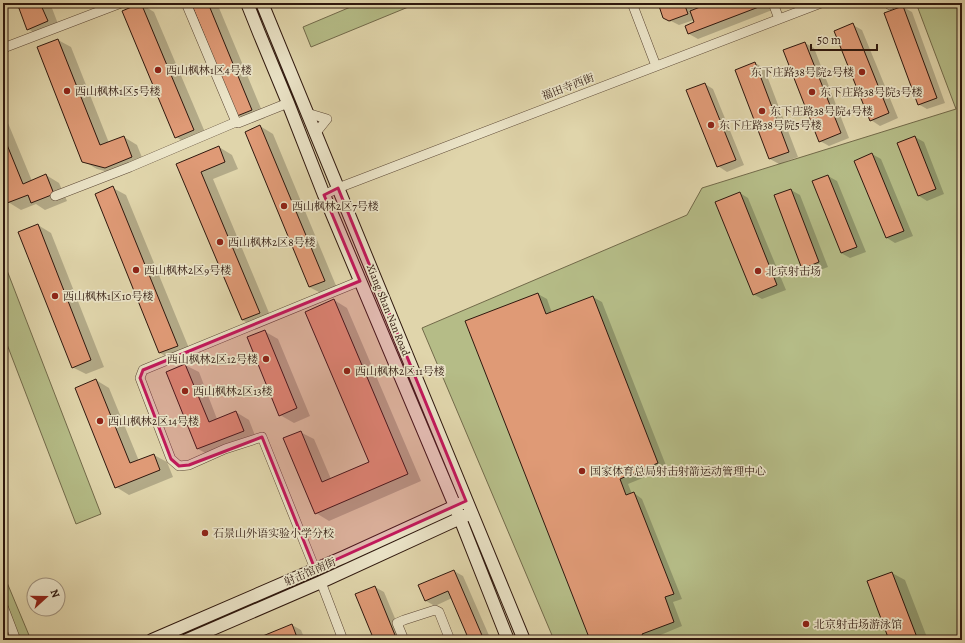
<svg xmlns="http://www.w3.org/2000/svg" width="965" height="643" font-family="Alegreya,'Noto Serif SC',serif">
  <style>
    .green { fill: #b5bc87; stroke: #726a4a }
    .shadow { fill: #0003 }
    .building { fill: #df9a76; stroke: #2f180e }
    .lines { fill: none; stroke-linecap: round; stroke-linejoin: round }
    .street-casing { stroke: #5b4735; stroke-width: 10 }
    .secondary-casing { stroke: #2f180e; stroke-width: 14 }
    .street { stroke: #ebe4c8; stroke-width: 9 }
    .secondary { stroke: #ebe4c8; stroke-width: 12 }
    .marked { fill: #c2185b; fill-opacity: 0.2; stroke: #c2185b; stroke-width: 3; stroke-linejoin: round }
    .poi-dot { fill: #8f2418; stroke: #ebe4c8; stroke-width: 1.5 }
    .labels { text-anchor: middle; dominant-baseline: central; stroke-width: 3.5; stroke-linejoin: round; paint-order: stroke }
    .poi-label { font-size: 11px; fill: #2f180e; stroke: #ebe4c8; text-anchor: start }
    .street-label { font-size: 11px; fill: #2f180e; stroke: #ebe4c8 }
  </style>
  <rect width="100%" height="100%" fill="#e0d5ab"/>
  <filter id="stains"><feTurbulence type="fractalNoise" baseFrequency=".005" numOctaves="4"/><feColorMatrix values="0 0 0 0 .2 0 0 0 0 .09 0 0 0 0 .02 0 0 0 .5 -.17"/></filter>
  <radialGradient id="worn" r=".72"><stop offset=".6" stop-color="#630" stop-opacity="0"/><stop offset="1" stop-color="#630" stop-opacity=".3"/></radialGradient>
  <path class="green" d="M360,3h58l-107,44 -8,-20z
    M916,3h46v637h-408l-132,-312 265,-113 15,-27 254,-79z
    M3,260l98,254 -25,10 -73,-190z
    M3,573l28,67h-28z"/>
  <path class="shadow" d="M18,3h32l10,26 -18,8 -14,-8z
    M192,3h25l48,115 -13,5 -14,-8z
    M659,3h32l2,8 20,-8h57l2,7 -74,29 -9,-5 -3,-7 10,-4 -2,-3 -15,5 -8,-4v1l-7,-4z
    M141,4l13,8 53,125 -18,8 -13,-8z
    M903,7l9,5 33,91 -18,6 -9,-5z
    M853,25l9,5 36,88 -18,8 -9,-6z
    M58,40l13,7 38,96 15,-6 13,8 8,20 -26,10 -22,-6 -14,-8z
    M805,43l9,5 35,90 -20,8 -9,-5z
    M755,63l9,5 34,89 -19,7 -9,-5 -34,-89z
    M705,84l8,5 31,76 -17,7 -9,-6z
    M3,111l29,70 14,-6 13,8 8,18 -22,9 -9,-6 -15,6 -13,-8 -5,-12z
    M260,126l13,8 64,154 -14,6 -14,-7z
    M915,137l9,5 20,52 -17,7 -8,-5z
    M219,147l13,8 6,14 -25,10 59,141 -16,7 -14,-7 -65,-156z
    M872,154l9,5 32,77 -18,7 -8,-5z
    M828,176l9,5 29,71 -16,6 -9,-5z
    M113,188l13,7 65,158 -18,7 -13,-7z
    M791,190l9,5 28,72 -16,6 -9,-5z
    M740,193l8,5 38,92 -24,9 -9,-5z
    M38,225l13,8 53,134 -18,7 -14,-7z
    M538,294l9,5 5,14 41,-16 9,5 65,166 -39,16 4,10 2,-1 8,6 40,100 -9,3 9,24 -31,13v1h-60z
    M334,300l13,8 74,173 -92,40 -13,-8 -16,-81 14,7 17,40 39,-17z
    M264,331l14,8 32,77 -16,7 -14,-8z
    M185,365l14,7 18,47 19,-7 13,8 7,18 -45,18 -13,-7 -31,-77z
    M96,380l13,8 30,73 15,-6 13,7 6,15 -44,18 -13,-8z
    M454,571l9,5 28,64h-21l-18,-42 -17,8 -9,-5z
    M892,573l13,7 23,60h-37z
    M375,587l9,5 20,48h-29z
    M292,625l9,5 4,10h-50z"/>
  <path class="building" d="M17,3h23l8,18 -21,9z
    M141,3l53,127 -19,8 -53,-127z
    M191,3h17l44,107 -15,6z
    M658,3h26l4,11 -19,7 -6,-3z
    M710,3h53l1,2 -76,29 -3,-8 9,-4 -4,-11z
    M903,6l34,92 -19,7 -34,-92z
    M853,23l36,90 -19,8 -36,-90z
    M58,39l42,106 24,-9 8,21 -27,11 -23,-6 -45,-115z
    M805,42l36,91 -22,9 -36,-92z
    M755,62l34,90 -20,7 -34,-89z
    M705,83l31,77 -19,7 -31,-77z
    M260,125l65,156 -16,6 -64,-155z
    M3,135l20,49 23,-10 8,20 -23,9 -3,-8 -21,8 -4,-11z
    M915,136l21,53 -18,7 -21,-53z
    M219,146l6,16 -24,10 59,141 -18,7 -66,-156z
    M872,153l32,78 -18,7 -32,-77z
    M828,175l29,72 -16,6 -29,-72z
    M113,186l65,160 -19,7 -64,-159z
    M791,189l28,73 -17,7 -28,-74z
    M740,192l37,93 -24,10 -38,-93z
    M38,224l53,136 -19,8 -54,-136z
    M538,293l8,21 47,-18 65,167 -38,16 6,16 8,-3 40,102 -9,3 9,25 -32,12 3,6h-55l-125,-319z
    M334,299l74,175 -93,40 -32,-76 18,-7 21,51 47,-20 -64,-150z
    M265,330l32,78 -18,8 -32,-79z
    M185,364l24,58 27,-11 8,20 -47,18 -31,-77z
    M96,379l34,84 24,-9 6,16 -45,18 -40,-100z
    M454,570l30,70h-15l-21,-49 -23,10 -7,-16z
    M892,572l26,68h-29l-22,-59z
    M375,586l22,54h-23l-19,-46z
    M292,624l6,16h-45z"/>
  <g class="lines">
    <defs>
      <path id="street" d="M186,3l50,119
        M632,3l24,63
        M773,3l6,16
        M889,3l1,2
        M6,47l115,-44
        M307,113l20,6 -12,15
        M324,195l14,-7 483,-185
        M55,196l75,-29 106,-45 2,1 50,-20
        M315,569l-53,-132 -37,12 -36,16 -10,1 -8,-7 -31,-81 3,-8 217,-89
        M321,582l22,58
        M3,606l13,34
        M404,640l-7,-17 7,-3 31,-10 4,2 11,28"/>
      <path id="secondary" d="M247,3l12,30 29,70 36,92 131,311 53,134
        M262,3l262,637
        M152,640l192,-83 118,-54
        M187,640l134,-58 146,-67"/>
    </defs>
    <use href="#street" class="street-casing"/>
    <use href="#secondary" class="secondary-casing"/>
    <use href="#street" class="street"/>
    <use href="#secondary" class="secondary"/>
  </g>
  <path class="marked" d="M338,188l128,313 -151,68 -53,-132 -73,28 -10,1 -8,-7 -31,-81 3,-8 217,-89 -36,-86z"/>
  <g class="poi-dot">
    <circle cx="158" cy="70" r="4"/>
    <circle cx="862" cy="72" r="4"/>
    <circle cx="67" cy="91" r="4"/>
    <circle cx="812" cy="92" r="4"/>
    <circle cx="762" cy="111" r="4"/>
    <circle cx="711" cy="125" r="4"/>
    <circle cx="284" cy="206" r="4"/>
    <circle cx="220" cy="242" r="4"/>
    <circle cx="136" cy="270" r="4"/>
    <circle cx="758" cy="271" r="4"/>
    <circle cx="55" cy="296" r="4"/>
    <circle cx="266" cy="359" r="4"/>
    <circle cx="347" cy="371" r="4"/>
    <circle cx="185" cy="391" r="4"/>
    <circle cx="100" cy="421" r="4"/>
    <circle cx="582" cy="471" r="4"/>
    <circle cx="205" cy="533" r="4"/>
    <circle cx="806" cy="624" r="4"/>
  </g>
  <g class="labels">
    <g class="poi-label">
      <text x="166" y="70">西山枫林1区4号楼</text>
      <text x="854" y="72" text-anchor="end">东下庄路38号院2号楼</text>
      <text x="75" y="91">西山枫林1区5号楼</text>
      <text x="820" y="92">东下庄路38号院3号楼</text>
      <text x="770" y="111">东下庄路38号院4号楼</text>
      <text x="719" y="125">东下庄路38号院5号楼</text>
      <text x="292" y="206">西山枫林2区7号楼</text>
      <text x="228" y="242">西山枫林2区8号楼</text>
      <text x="144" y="270">西山枫林2区9号楼</text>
      <text x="766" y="271">北京射击场</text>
      <text x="63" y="296">西山枫林1区10号楼</text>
      <text x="258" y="359" text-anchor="end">西山枫林2区12号楼</text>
      <text x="355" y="371">西山枫林2区11号楼</text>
      <text x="193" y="391">西山枫林2区13楼</text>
      <text x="108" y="421">西山枫林2区14号楼</text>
      <text x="590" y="471">国家体育总局射击射箭运动管理中心</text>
      <text x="213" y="533">石景山外语实验小学分校</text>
      <text x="814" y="624">北京射击场游泳馆</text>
    </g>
    <g class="street-label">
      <text transform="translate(568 87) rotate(-21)">福田寺西街</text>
      <text transform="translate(388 310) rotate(68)">Xiang Shan Nan Road</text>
      <text transform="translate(310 572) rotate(-23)">射击馆南街</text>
    </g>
  </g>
  <rect width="965" height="643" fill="none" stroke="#e0d5ab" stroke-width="16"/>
  <rect x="4" y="4" width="957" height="635" fill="none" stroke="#2f180e" stroke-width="2"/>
  <rect x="8" y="8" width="949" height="627" fill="none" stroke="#2f180e"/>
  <g transform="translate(46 597) rotate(69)"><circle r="19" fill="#ebe4c8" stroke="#a0927e"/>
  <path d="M0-3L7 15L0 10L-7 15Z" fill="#8f2418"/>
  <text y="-6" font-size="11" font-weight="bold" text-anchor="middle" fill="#2f180e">N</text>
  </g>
  <path d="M811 44v6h66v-6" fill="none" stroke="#2f180e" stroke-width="2"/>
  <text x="817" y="44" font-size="12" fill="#2f180e" stroke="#ebe4c8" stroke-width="3" paint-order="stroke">50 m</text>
  <rect width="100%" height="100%" filter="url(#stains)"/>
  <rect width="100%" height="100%" fill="url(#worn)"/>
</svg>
